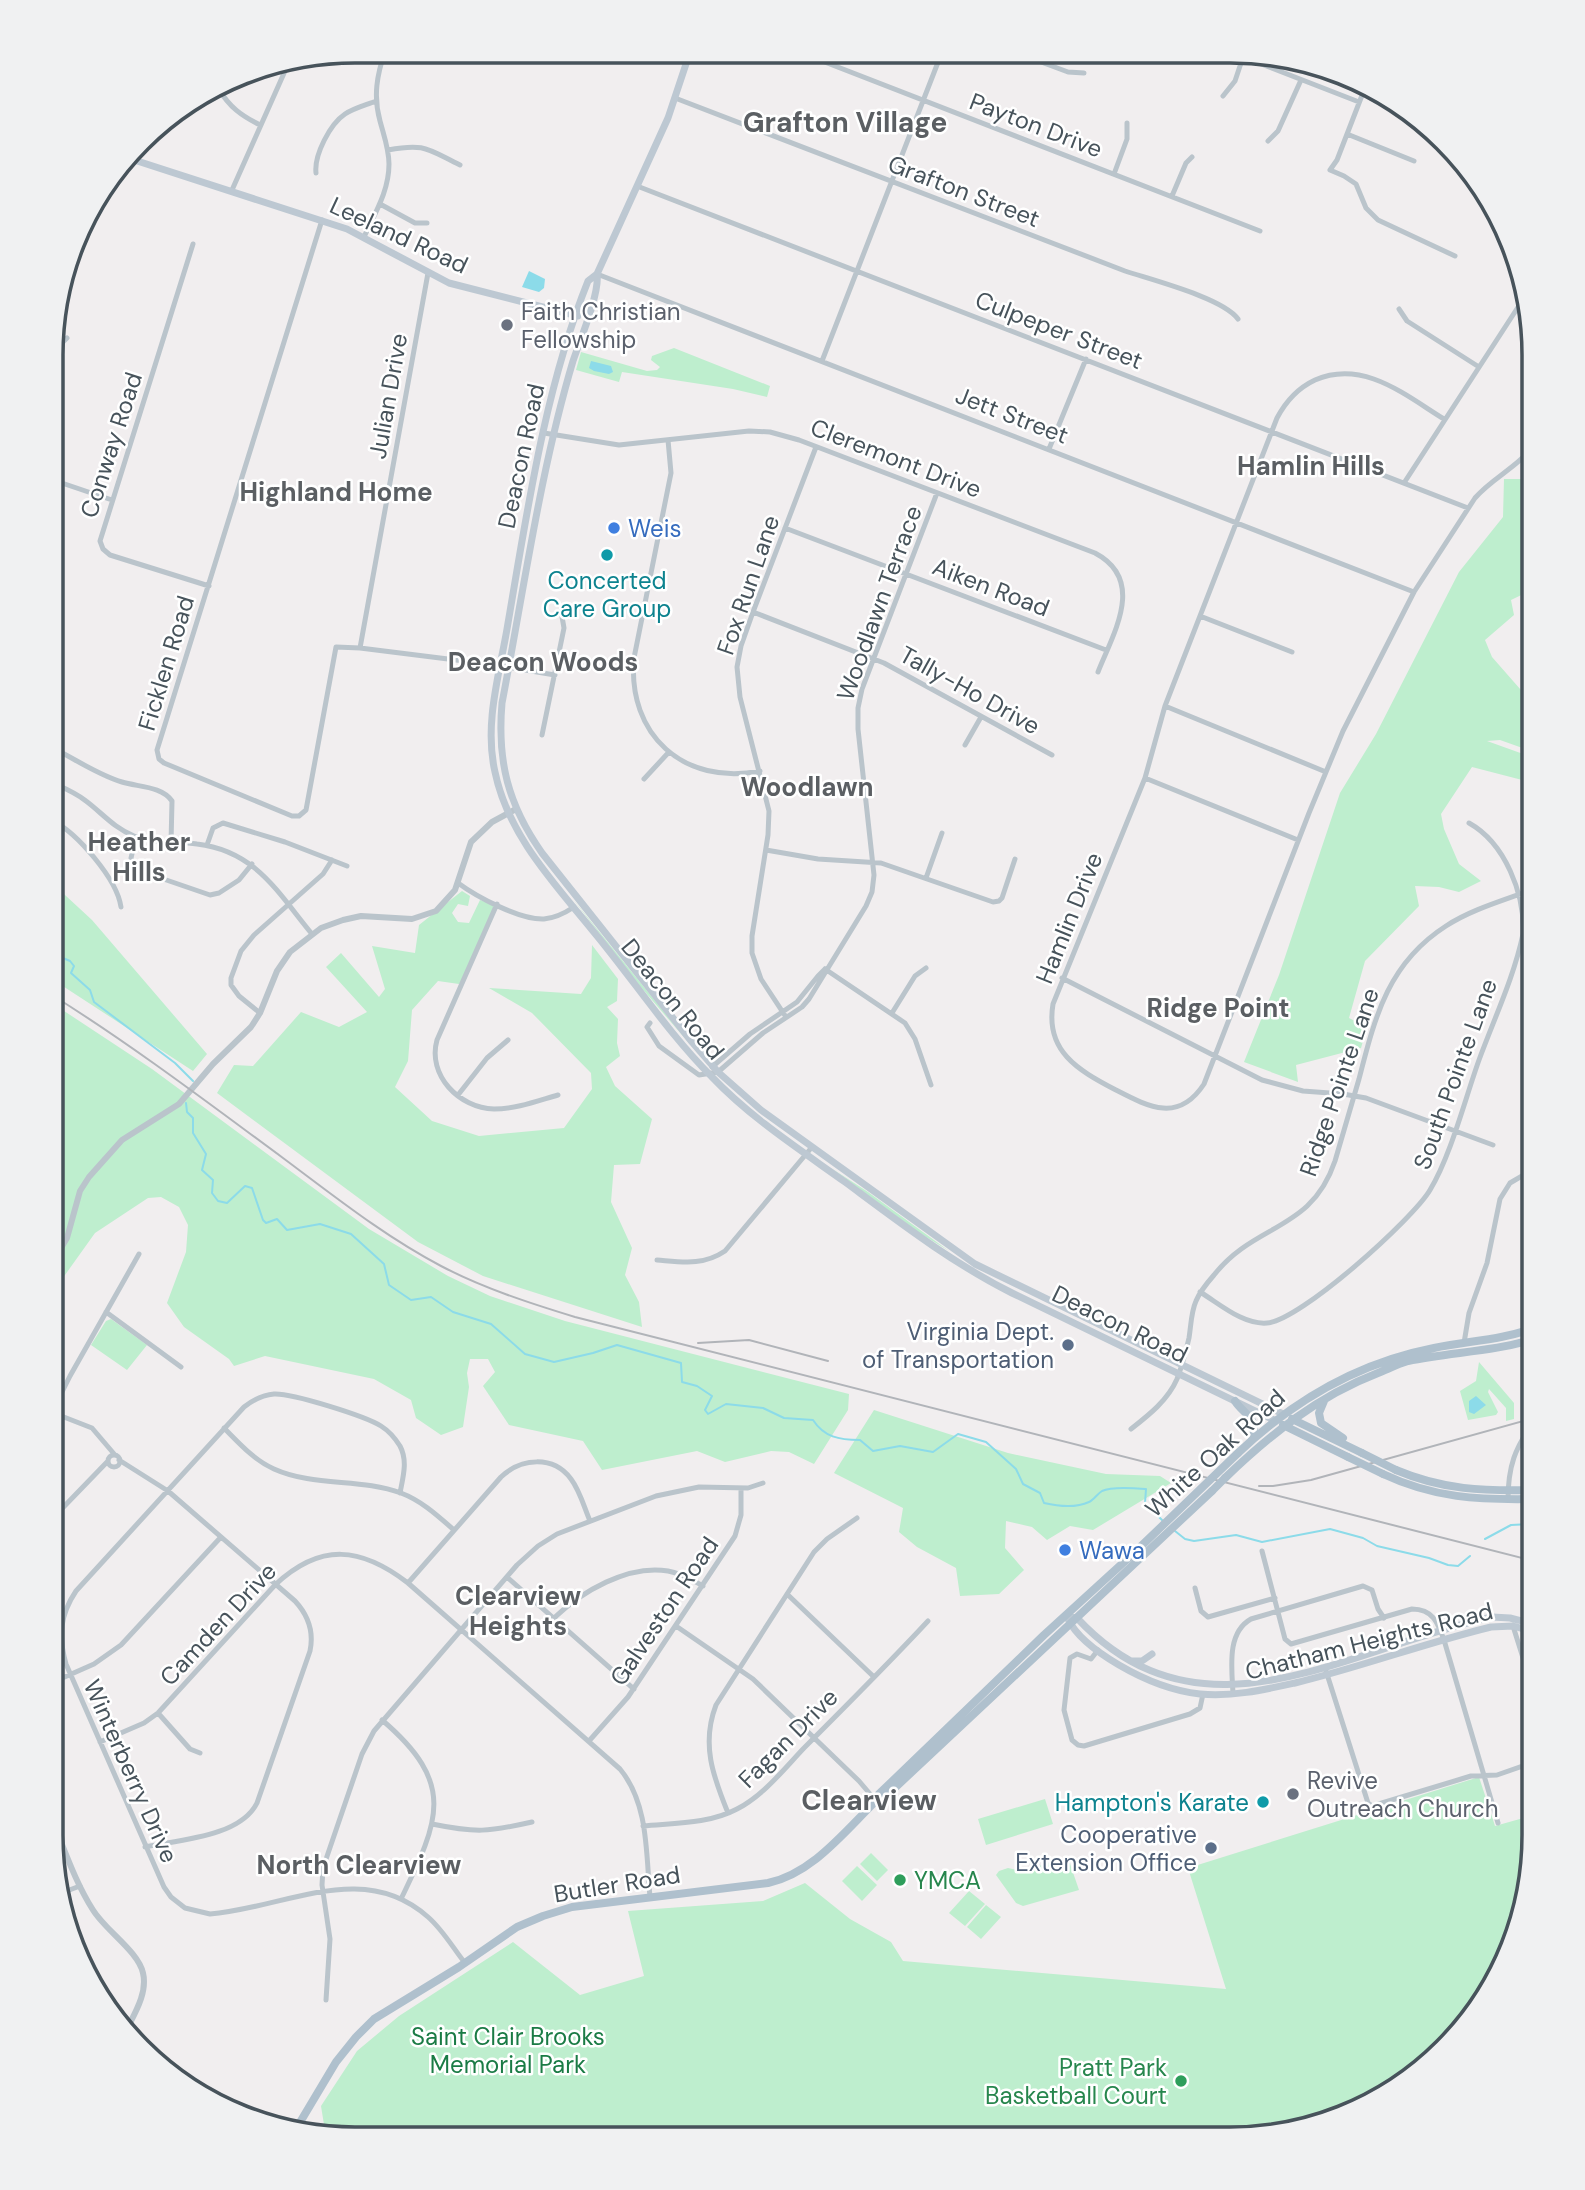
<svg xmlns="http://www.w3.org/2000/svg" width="1585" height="2190" font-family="'DM Sans',sans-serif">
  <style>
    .green { fill: #beeece }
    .water { fill: #8cdbe9 }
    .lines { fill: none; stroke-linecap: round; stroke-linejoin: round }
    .stream { stroke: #8cdbe9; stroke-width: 2 }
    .minor { stroke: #bac4cb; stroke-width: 5 }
    .tertiary { stroke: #bac4cb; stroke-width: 6 }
    .secondary { stroke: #bdc8d2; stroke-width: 7 }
    .primary { stroke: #afc0cd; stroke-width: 8 }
    .rail { stroke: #b1b4b9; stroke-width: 2 }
    .primary-bridge { stroke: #afc0cd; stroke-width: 8 }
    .worship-dot { fill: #6b7280; stroke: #fff; stroke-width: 2.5 }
    .shop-dot { fill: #3f7fe0; stroke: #fff; stroke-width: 2.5 }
    .culture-dot { fill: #0f9aa8; stroke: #fff; stroke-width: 2.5 }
    .service-dot { fill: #5c6f8a; stroke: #fff; stroke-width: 2.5 }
    .leisure-dot { fill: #2e9e5b; stroke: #fff; stroke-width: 2.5 }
    .labels { text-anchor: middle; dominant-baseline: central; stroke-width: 5; stroke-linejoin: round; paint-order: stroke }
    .street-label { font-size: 24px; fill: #47535b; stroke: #fff }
    .worship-label { font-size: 24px; fill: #5b616d; stroke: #fff; text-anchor: start }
    .shop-label { font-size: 24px; fill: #366cbe; stroke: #fff; text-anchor: start }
    .culture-label { font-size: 24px; fill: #0d838f; stroke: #fff }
    .service-label { font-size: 24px; fill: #4e5e75; stroke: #fff; text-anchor: end }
    .leisure-label { font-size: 24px; fill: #27864d; stroke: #fff; text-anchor: start }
    .park-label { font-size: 24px; fill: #1a7b45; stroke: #fff }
    .neighbourhood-label { font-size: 26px; font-weight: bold; fill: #5b5f63; stroke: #fff }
    .quarter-label { font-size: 28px; font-weight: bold; fill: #5b5f63; stroke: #fff }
    .rim { fill: none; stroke: #47535b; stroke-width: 3.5 }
  </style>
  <rect width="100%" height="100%" fill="#f1eeef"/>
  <path class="green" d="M674,348l96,38 -3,11 -34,-8 -111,-17 -3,10 -43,-12 5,-18 66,19 10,-1 3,-3 -9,-7 1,-4z
    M1504,479h22l8,19v91l-23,11 3,15 -29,25 7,17 35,40 7,4v51l-34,-12 -13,1 47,17v25l-62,-16 -31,47 3,15 15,35 22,17 -22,11 -20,-5 -24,-1 4,20 -54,55 -16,57 18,9 -6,21 -65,17 2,17 -54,-20 35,-87 61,-182 36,-59 83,-162 44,-55z
    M52,883l40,37 115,134 -14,17 -141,-92z
    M462,891l8,5 -2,10 -10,-2 -6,9 6,9 11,1 11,-23 15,5 -33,76 -3,3 -21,-3 -26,29 -4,51 -13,26 37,34 47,15 85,-8 28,-39 -1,-16 -59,-60 -43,-25 92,6 10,-16 1,-33 26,34 -1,22 -10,6 11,12 -1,24 3,13 -14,11 9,19 37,33 -12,45 -26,1 -3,37 21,46 -7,27 14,27 3,25 -159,-51 -65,-34 -201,-149 17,-28 19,1 48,-54 38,15 28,-15 -41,-45 15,-14 38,44 6,-8 -13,-43 43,7 4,-28z
    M572,898l122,151 -54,-63z
    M52,1003l100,66 217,160 79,47 42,20 75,25 284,73 -1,16 -34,54 -25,-12 -18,-1 -46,11 -28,-11 -95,19 -19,-29 -74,-16 -26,-39 12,-14 -7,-13h-18l-3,14 2,14 -6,40 -22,8 -25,-17 -5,-18 -37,-21 -109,-23 -31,10 -5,-7 -45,-32 -17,-24 19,-51 2,-27 -9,-18 -18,-10 -13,1 -53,35 -40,56 -3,1z
    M831,1168l37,24 81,59 -31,-19z
    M111,1319l36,26 -20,25 -36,-25 15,-24z
    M1479,1362l35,41v16l-8,2v-13l-17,-19 -1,3 10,20 -2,3 -28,5 -8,-29 16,-10z
    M874,1410l134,43 98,21 54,2 11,7 -78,47 -23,-4 -23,14 -15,-13 -26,-6 -1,27 19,22 -25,24 -39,2 -4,-28 -39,-21 -18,-15 4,-24 -69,-35z
    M1479,1777l16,49 39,-11v40l-16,78 -35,71 -53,60 -66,44 -133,31 -905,-2 -5,-31 36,-55 42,-35 114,-74 67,53 64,-19 -16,-65 135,-10 42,-18 45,36 41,23 12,19 323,28 -38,-121z
    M1045,1799l8,25 -67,21 -8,-26z
    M871,1853l17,17 -11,11 -17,-17z
    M1068,1858l11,32 -56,16 -7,-3 -20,-28 3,-4 9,-3 13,3z
    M857,1866l20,19 -15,16 -20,-20z
    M969,1891l16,13 -20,22 -16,-13z
    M986,1905l15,12 -20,22 -14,-12z"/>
  <path class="water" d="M529,271l16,8 -1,9 -5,4 -17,-5z
    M591,361l20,5 2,6 -4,2 -15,-3 -5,-3z
    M1476,1396l10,9 -12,9 -5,-2v-11z"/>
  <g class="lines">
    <path class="stream" d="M52,932l5,8 -4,8 3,7 14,6 4,5 -3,7 19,17 4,12 81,61 18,18
      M186,1103l1,9 6,6v15l13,21 -4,16 11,10 -1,13 6,8 9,2 18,-17 7,2 11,32 3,3 11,-4 10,11 33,-6 31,10 33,30 5,21 22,15 20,-3 22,15 38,12 34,30 29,8 39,-9 24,-8 64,18 1,19 15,4 15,10 -7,14 3,4 18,-10 37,4 21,10 29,2c11,17 26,20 47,20l13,11 27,-5 33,6 25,-18 28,8 30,27 7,15 17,9 4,10c13,3 32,5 45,-1 5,-2 8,-8 13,-11 10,-5 32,-3 44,-2l-1,14 18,18
      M1175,1531l10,8 9,2 42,-6 26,7 68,-13 33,9 14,8 52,12 19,7 10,1 12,-10
      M1485,1539l26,-14 23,-1"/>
    <path class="minor" d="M660,52l27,8
      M799,52l461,179
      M1017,53l51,19 16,1
      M1233,53l126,49
      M1366,85l-29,75 -7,10 14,6 12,8 10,24 12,12 77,36
      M219,89c10,18 23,27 41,36
      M1223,96l12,-15 8,-24
      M675,98l450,173c27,9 98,27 113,48
      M1347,134l67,27
      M1268,141l10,-10 23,-51
      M388,150c37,-7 39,-1 72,15
      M316,173c-2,-18 14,-49 29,-59 9,-6 21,-9 31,-13
      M1114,174l13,-35v-16
      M637,186l831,322
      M232,190l57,-128
      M1172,196l14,-33 6,-6
      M380,204l35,19h12
      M322,220l-165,530 2,9 5,4 128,53h7l7,-6 30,-163 24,1 128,16 67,11
      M81,233l2,-1
      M364,237c11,-24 25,-46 25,-73 0,-15 -5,-28 -9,-43 -7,-25 -3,-46 5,-70
      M193,244l-93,297 3,8 7,6 99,31
      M597,274l817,318
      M1399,309l8,12 72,46
      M53,352l14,-14
      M822,361l120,-309
      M1444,419c-39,-24 -81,-60 -129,-39 -17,8 -29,21 -38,38l-112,288 -20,72 -92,226c-8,47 25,66 61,85 33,17 64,35 90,-5l105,-271 34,-82 71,-139 61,-94c18,-21 44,-31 59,-54
      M544,433l75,12 130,-14 21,1 29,8 296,113c51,27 19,79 3,119
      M668,440l3,33 -37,185c-7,77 50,128 126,113
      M1049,449l37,-90
      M53,480l59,20
      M1404,483l118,-182
      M785,528l321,122
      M753,612l131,51 168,92
      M1200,616l92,36
      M360,648l68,-375
      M1165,706l161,66
      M542,735l22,-107 -3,-17
      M965,745l16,-28
      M53,748c22,11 45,27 69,34 16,5 40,4 50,19l-1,42
      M1145,778l153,62
      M644,779l25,-27
      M53,783c11,5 23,10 33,18 16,12 28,27 48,35 20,8 42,5 63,8 59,7 81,49 115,90
      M53,821c24,12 64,58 68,86
      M136,837l-5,21 3,6 12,9 64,22 9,-2 20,-13 13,-16
      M207,845l6,-17 10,-5 62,19 62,24
      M766,850l52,9 63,4 112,39 6,-1 3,-3 13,-39
      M926,878l16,-45
      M458,883c19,14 62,37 86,36 11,-1 21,-6 30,-12
      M497,904l-60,136c-10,35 22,68 57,69 22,0 43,-8 64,-14
      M825,969l80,54 10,16 16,46
      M1062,978l200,102 41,11 40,3 23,4 127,47
      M260,1013l-21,-17 -8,-11v-7l10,-27 13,-16 69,-61 9,-14
      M892,1013l23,-37 11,-8
      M786,1017l-25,-38 -9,-26v-17l16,-101 1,-24 -29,-114 -3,-30 4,-21 12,-34 63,-165
      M650,1023l-3,4 12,19 40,29 19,-3 45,-39 39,-26 7,-8 57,-93 6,-14 2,-17 -16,-146v-21l4,-19 75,-196
      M712,1067l38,-33 47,-32 21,-26 7,-7
      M458,1095l29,-37 21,-18
      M657,1260c25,2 46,6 68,-9l87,-104
      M1200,1292c20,12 43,33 67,31 33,-2 146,-104 163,-133 21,-35 35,-91 49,-130 15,-41 35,-83 44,-126 2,-40 -18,-91 -54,-111
      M106,1312l75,55
      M1464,1343l5,-30 18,-50 13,-64 10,-16 24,-14
      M51,1412l41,16 23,27
      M52,1412l18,-36 69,-122
      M224,1428c16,16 30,32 50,41 40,18 87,9 127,24 21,8 37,23 53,37
      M1131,1429c18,-14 37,-29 46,-50 5,-13 9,-28 12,-41 2,-12 2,-26 7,-37 4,-10 11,-18 18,-26 42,-53 97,-43 121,-114 8,-28 16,-55 24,-82 16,-62 29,-116 87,-153 26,-17 59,-26 88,-37
      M108 1461a6 6 0 1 1 12 0a6 6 0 1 1-12 0Z
      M119,1460l49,31 127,110c13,14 19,31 15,50l-53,152c-17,34 -79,37 -112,44
      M400,1493c3,-16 8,-32 0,-47 -5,-8 -11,-15 -19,-20 -16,-10 -89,-33 -107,-32 -12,1 -21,6 -30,13l-168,184c-16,24 -18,45 -10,73l98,223 7,10 14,11 25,6c75,-6 153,-55 218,3 15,13 25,31 37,46
      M1508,1500c0,-34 7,-52 26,-79
      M51,1520l57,-59
      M1262,1551l23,88 6,5 121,-35c21,0 26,14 32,31l54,183
      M507,1577l127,112
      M408,1583l93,-106c20,-19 52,-22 70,2 9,12 13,28 19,42
      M1195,1588l6,23 7,6 67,-19
      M787,1594l87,83
      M554,1618c27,-26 74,-54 114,-47 13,2 24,9 35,15
      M676,1626l77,53 106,102 17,20
      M1513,1626l21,67
      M1098,1650l-7,9 -14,-5 -7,4 -6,52 8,30 6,5 6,1 106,-32 10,-6 3,-14
      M1326,1671l42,132 4,3 99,-30 26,-1 37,-13
      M51,1683l43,-19 27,-19 100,-108
      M1233,1694c-1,-25 -7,-61 18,-75l112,-33 9,4 6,19 6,9
      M158,1713l32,36 10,4
      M382,1720c75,64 57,100 19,179
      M589,1741l39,-44 107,-161 6,-21v-27
      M100,1742l44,-19 14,-10 117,-128c46,-43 86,-38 133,-2l212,186c29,35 26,86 30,128
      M728,1813c-15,-37 -27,-69 -12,-108l98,-153 13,-13 30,-21
      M432,1824c44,9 56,8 100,-2
      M643,1826c31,-3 66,-2 94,-17 27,-14 47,-40 67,-61 42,-42 84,-84 124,-127
      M52,1840l7,-2
      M64,1892l16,-6
      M326,2000l4,-61 -8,-54 1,-17 39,-114 12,-23 143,-166 21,-19 19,-12 99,-38 43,-9 49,1 15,-5"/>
    <path class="tertiary" d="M52,1263l15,-25 13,-47 9,-14 33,-37 57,-36 34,-40 38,-37 9,-14 17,-42 13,-19 31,-24 22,-8 18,-4 51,3 24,-8 19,-21 16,-48 21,-20 24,-13
      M51,1817c13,31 24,65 42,93 13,21 45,41 50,63 5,21 -10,43 -18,60"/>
    <path class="secondary" d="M690,52l-22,66 -71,156 -9,7c-44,110 -61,232 -81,348 -8,46 -23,96 -12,143 13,63 59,111 98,159 40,48 75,102 119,146 39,41 87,72 133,105 54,40 107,81 167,111l262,127
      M128,158l219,71 102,54 129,33
      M597,274c3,19 -17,66 -24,87 -33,111 -49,228 -71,342 -5,58 6,102 40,150l150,189 26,30 43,38 214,154 308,150
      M1071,1617l6,1c125,134 272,29 415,-1l18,1 24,6
      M1068,1619c9,19 34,36 51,46 24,14 53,26 81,29 32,3 63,-4 95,-11 66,-16 130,-40 196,-56l22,-1 21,6
      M1131,1661h11l10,-7"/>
    <path class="primary" d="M1235,1401c9,14 25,18 17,37
      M1324,1401l-5,12 2,10 22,15
      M1292,1419l70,34
      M1283,1425l65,32
      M1238,1453c56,-53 119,-90 196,-105 33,-7 68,-8 100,-20
      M1396,1470c47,20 87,21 138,20
      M1383,1474c51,24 95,26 151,25
      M1225,1478c46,-44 93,-82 153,-105 10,-4 20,-9 30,-12 41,-9 85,-9 126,-22
      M876,1801l3,-7 165,-159 91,-83
      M296,2129l40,-67 20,-25 18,-18 85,-52 58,-40 26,-11 29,-9 196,-24c45,-10 76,-51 108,-82l8,-3 328,-307"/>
    <path class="rail" d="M52,995c80,50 155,107 231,163 51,38 101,78 158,108 42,22 88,37 134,51l959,244
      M698,1343l51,-3 79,21
      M1259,1486h14l38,-6 223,-62"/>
    <path class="primary-bridge" d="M1362,1453l34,17
      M1348,1457l35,17
      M1212,1491l13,-13
      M1135,1552l103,-99"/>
  </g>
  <g class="worship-dot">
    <circle cx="507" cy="325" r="7"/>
    <circle cx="1293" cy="1794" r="7"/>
  </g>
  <g class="shop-dot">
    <circle cx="614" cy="528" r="7"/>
    <circle cx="1065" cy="1550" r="7"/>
  </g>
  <g class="culture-dot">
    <circle cx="607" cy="555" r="7"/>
    <circle cx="1263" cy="1802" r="7"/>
  </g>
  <g class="service-dot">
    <circle cx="1068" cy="1345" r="7"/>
    <circle cx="1211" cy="1848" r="7"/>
  </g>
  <g class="leisure-dot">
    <circle cx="900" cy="1880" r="7"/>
    <circle cx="1181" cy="2081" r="7"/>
  </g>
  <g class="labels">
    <g class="street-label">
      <text transform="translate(1036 125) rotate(21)">Payton Drive</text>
      <text transform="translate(964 191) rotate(21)">Grafton Street</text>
      <text transform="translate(399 235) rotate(25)">Leeland Road</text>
      <text transform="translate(1059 330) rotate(21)">Culpeper Street</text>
      <text transform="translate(388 396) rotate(-80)">Julian Drive</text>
      <text transform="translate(1012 415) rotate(21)">Jett Street</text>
      <text transform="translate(111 445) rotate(-72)">Conway Road</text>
      <text transform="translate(521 456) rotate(-78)">Deacon Road</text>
      <text transform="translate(896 458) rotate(21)">Cleremont Drive</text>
      <text transform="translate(748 585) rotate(-71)">Fox Run Lane</text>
      <text transform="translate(991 587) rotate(21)">Aiken Road</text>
      <text transform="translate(879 603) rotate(-70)">Woodlawn Terrace</text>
      <text transform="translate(166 663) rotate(-73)">Ficklen Road</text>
      <text transform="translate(970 690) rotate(29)">Tally-Ho Drive</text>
      <text transform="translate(1069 918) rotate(-68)">Hamlin Drive</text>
      <text transform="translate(673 999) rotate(51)">Deacon Road</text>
      <text transform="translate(1455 1074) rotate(-70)">South Pointe Lane</text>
      <text transform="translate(1339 1082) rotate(-71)">Ridge Pointe Lane</text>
      <text transform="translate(1120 1324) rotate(26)">Deacon Road</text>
      <text transform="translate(1215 1453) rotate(-42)">White Oak Road</text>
      <text transform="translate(664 1611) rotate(-56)">Galveston Road</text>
      <text transform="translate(218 1624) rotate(-47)">Camden Drive</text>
      <text transform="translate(1369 1641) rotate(-14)">Chatham Heights Road</text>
      <text transform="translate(788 1738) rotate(-45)">Fagan Drive</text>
      <text transform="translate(131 1771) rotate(66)">Winterberry Drive</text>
      <text transform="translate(617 1884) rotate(-9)">Butler Road</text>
    </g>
    <g class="worship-label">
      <text x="521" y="311">Faith Christian<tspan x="521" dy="28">Fellowship</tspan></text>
      <text x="1307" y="1780">Revive<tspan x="1307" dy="28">Outreach Church</tspan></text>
    </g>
    <g class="shop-label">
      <text x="628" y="528">Weis</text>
      <text x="1079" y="1550">Wawa</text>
    </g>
    <g class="culture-label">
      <text x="607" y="580">Concerted<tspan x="607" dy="28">Care Group</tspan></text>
      <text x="1249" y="1802" text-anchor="end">Hampton's Karate</text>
    </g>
    <g class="service-label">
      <text x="1054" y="1331">Virginia Dept.<tspan x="1054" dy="28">of Transportation</tspan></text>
      <text x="1197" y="1834">Cooperative<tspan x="1197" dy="28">Extension Office</tspan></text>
    </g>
    <g class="leisure-label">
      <text x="914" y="1880">YMCA</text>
      <text x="1167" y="2067" text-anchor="end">Pratt Park<tspan x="1167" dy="28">Basketball Court</tspan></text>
    </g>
    <g class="park-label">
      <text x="508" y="2036">Saint Clair Brooks<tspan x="508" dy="28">Memorial Park</tspan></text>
    </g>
    <g class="neighbourhood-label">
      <text x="1311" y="466">Hamlin Hills</text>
      <text x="336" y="492">Highland Home</text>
      <text x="543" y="662">Deacon Woods</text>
      <text x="807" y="787">Woodlawn</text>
      <text x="139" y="842">Heather<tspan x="139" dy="30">Hills</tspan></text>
      <text x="1218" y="1008">Ridge Point</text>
      <text x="518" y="1596">Clearview<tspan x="518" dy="30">Heights</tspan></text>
      <text x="359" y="1865">North Clearview</text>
    </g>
    <g class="quarter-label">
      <text x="845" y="122">Grafton Village</text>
      <text x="869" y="1800">Clearview</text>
    </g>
  </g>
  <path d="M0 0H1585V2190H0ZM355 63H1230A292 292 0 0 1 1522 355V1835A292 292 0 0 1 1230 2127H355A292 292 0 0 1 63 1835V355A292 292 0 0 1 355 63Z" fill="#f0f1f2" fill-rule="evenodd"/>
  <path class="rim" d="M355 63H1230A292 292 0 0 1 1522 355V1835A292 292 0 0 1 1230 2127H355A292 292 0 0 1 63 1835V355A292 292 0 0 1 355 63Z"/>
</svg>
